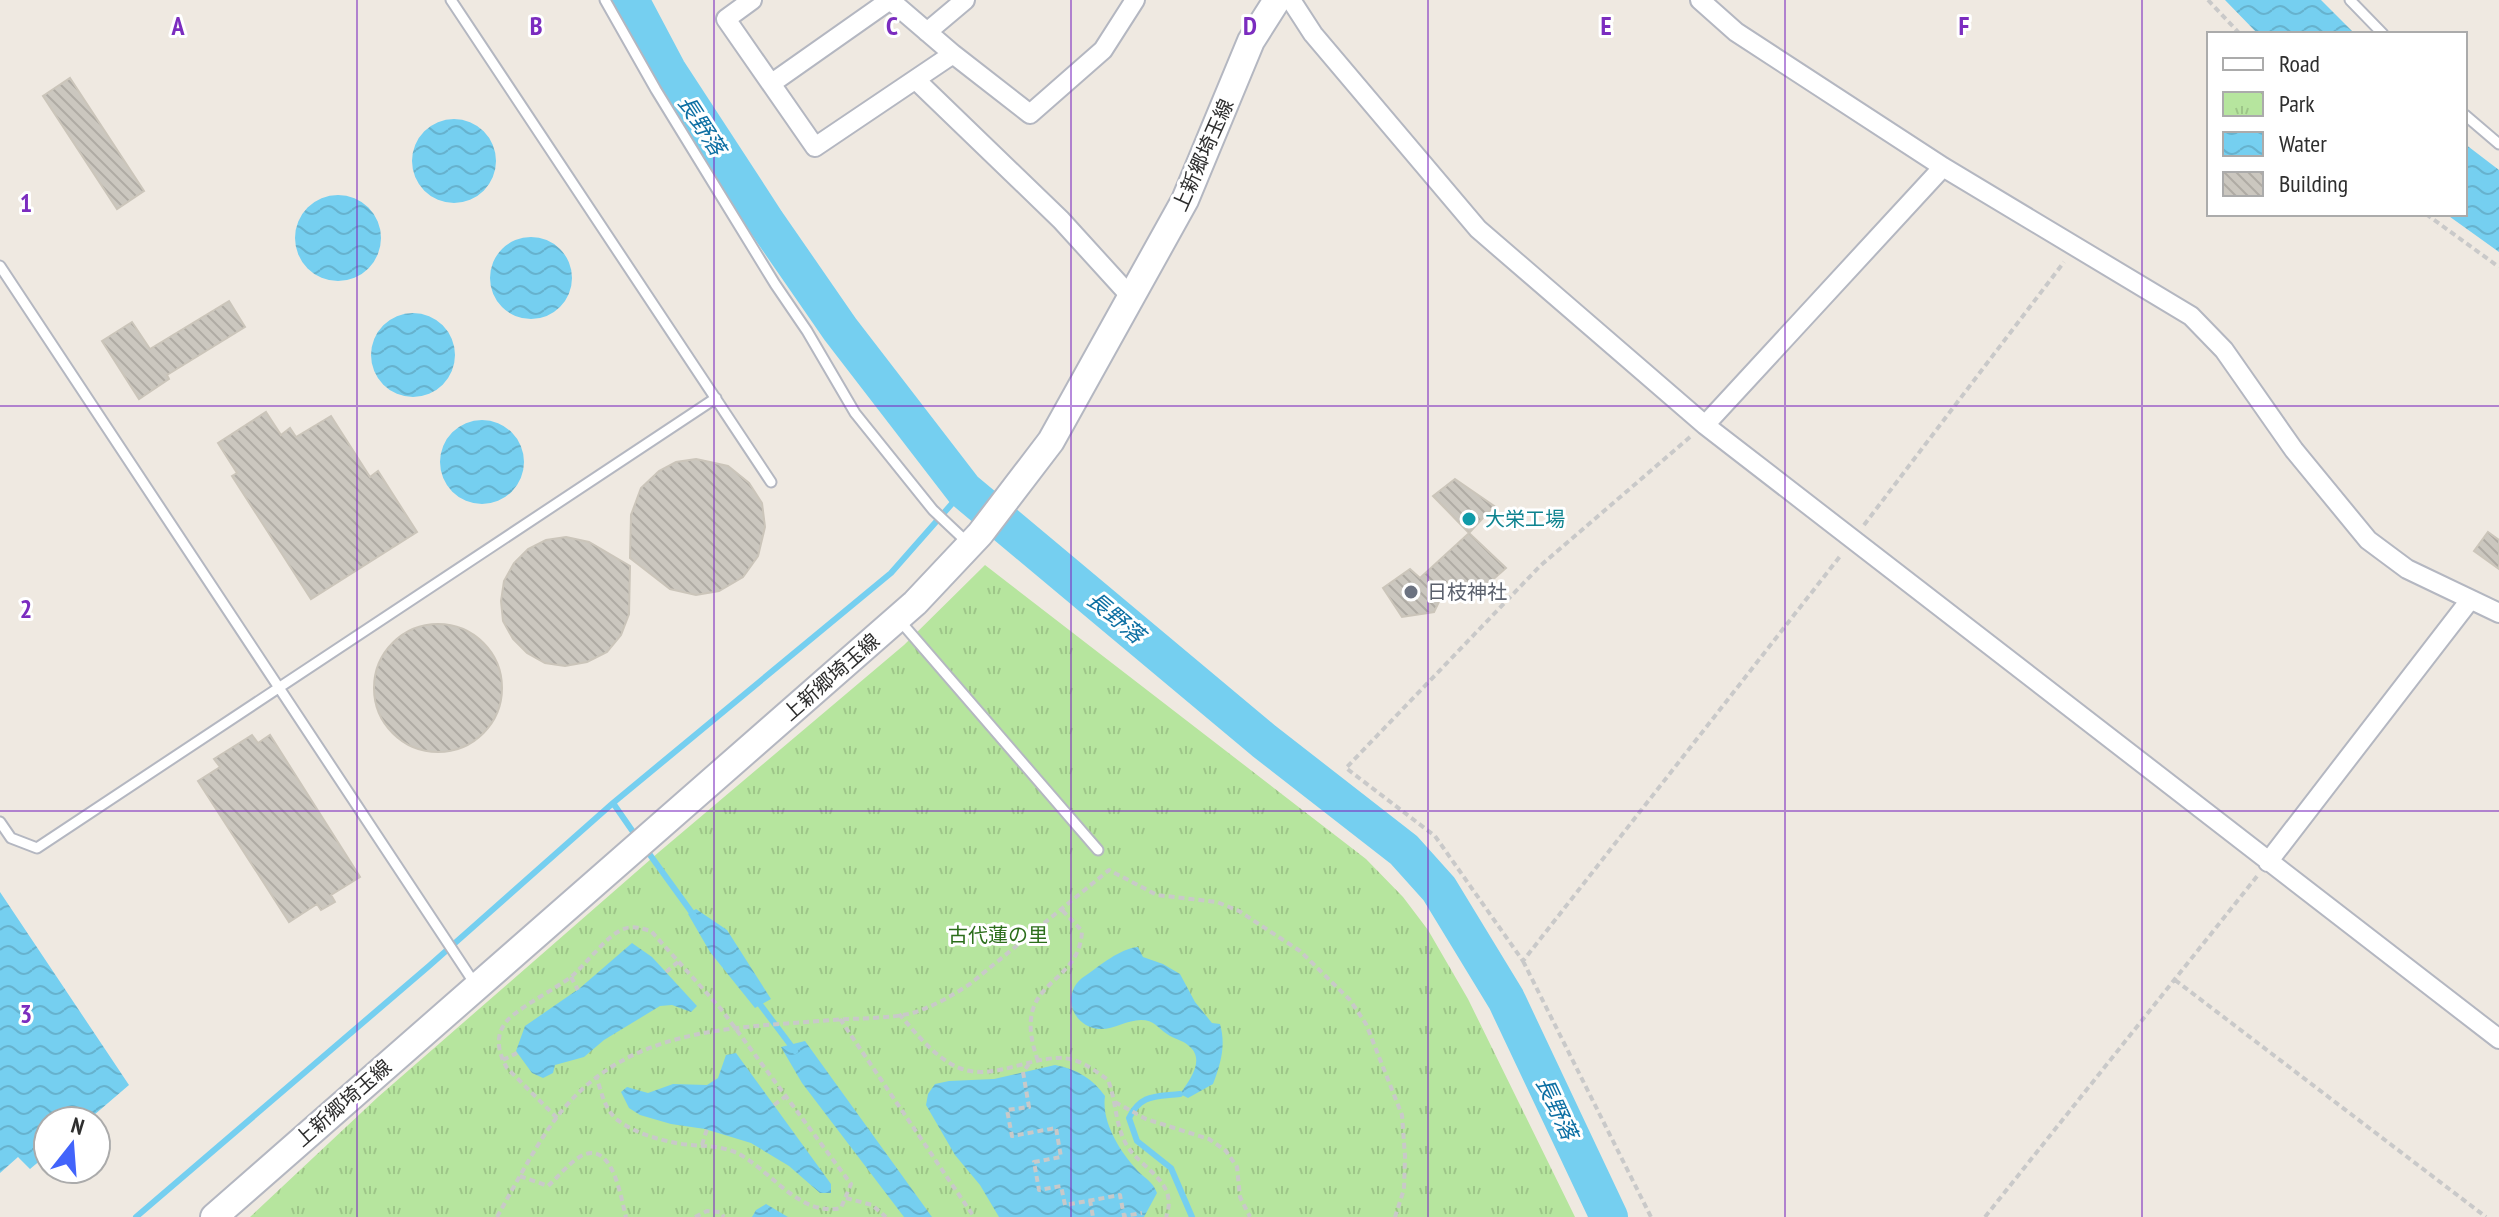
<svg xmlns="http://www.w3.org/2000/svg" width="2499" height="1217" font-family="'PT Sans Narrow','Noto Sans JP',sans-serif">
  <style>
    .park { fill: url(#park-tufts) }
    .water { fill: url(#water-waves) }
    .lines { fill: none; stroke-linecap: round; stroke-linejoin: round }
    .stream { stroke: #75cff0; stroke-width: 6 }
    .river { stroke: #75cff0; stroke-width: 38 }
    .building { fill: url(#building-back-hatch); stroke: #cbc5ba; stroke-width: 2 }
    .service-casing { stroke: #b4b7c1; stroke-width: 13 }
    .minor-casing { stroke: #b4b7c1; stroke-width: 22 }
    .secondary-casing { stroke: #b4b7c1; stroke-width: 30 }
    .path { stroke: #c9c9c9; stroke-width: 4; stroke-dasharray: 6 4; stroke-linecap: butt }
    .service { stroke: #fff; stroke-width: 9 }
    .minor { stroke: #fff; stroke-width: 18 }
    .secondary { stroke: #fff; stroke-width: 26 }
    .grid { fill: none; stroke: #7b2cbf; stroke-width: 2; stroke-opacity: 0.55 }
    .culture-dot { fill: #0f9aa8; stroke: #fff; stroke-width: 3 }
    .worship-dot { fill: #6b7280; stroke: #fff; stroke-width: 3 }
    .labels { text-anchor: middle; dominant-baseline: central; stroke-width: 6; stroke-linejoin: round; paint-order: stroke }
    .street-label { font-size: 20px; fill: #2e2e2e; stroke: #fff }
    .culture-label { font-size: 20px; fill: #0d838f; stroke: #fff; text-anchor: start }
    .worship-label { font-size: 20px; fill: #5b616d; stroke: #fff; text-anchor: start }
    .park-label { font-size: 20px; fill: #2c6e1b; stroke: #fff }
    .water-label { font-size: 22px; font-style: italic; fill: #0d6fa3; stroke: #fff }
    .grid-label { font-size: 26px; text-anchor: middle; font-weight: bold; fill: #7b2cbf; stroke: #fff; stroke-width: 6; stroke-linejoin: round; paint-order: stroke }
  </style>
  <defs>
    <pattern id="park-tufts" width="24" height="20" patternUnits="userSpaceOnUse" patternTransform="scale(2)"><rect width="24" height="20" fill="#b6e59e"/><path d="M3 7l-1-3M5 7V3M7 7l1-3M15 17l-1-3M17 17v-4M19 17l1-3" fill="none" stroke="#9dc588"/></pattern>
    <pattern id="water-waves" width="16" height="10" patternUnits="userSpaceOnUse" patternTransform="scale(2)"><rect width="16" height="10" fill="#75cff0"/><path d="M0 5q4-4 8 0t8 0" fill="none" stroke="#66b2ce"/></pattern>
    <pattern id="building-back-hatch" width="6" height="6" patternUnits="userSpaceOnUse" patternTransform="scale(2)"><rect width="6" height="6" fill="#cbc7bf"/><path d="M-1 5l2 2M0 0l6 6M5-1l2 2" fill="none" stroke="#afaba4"/></pattern>
  </defs>
  <rect width="100%" height="100%" fill="#efe9e1"/>
  <path class="park" d="M985,565l381,294 37,38 25,33 40,69 107,218h-1325l128,-120 281,-245 245,-207z"/>
  <path class="water" d="M2225,0h96l34,34h-97z
    M412 161a42 42 0 1 1 84 0a42 42 0 1 1-84 0Z
    M2465,144l34,26v82l-53,-38h19z
    M295 238a43 43 0 1 1 86 0a43 43 0 1 1-86 0Z
    M490 278a41 41 0 1 1 82 0a41 41 0 1 1-82 0Z
    M371 355a42 42 0 1 1 84 0a42 42 0 1 1-84 0Z
    M440 462a42 42 0 1 1 84 0a42 42 0 1 1-84 0Z
    M0,892l129,193 -42,36h-39v33l-18,15 -12,-12 -18,16z
    M696,909l31,21 44,69 -16,9 -45,-56 -22,-38z
    M632,943l20,14 45,49 -6,6 -19,-7 -12,1 -56,34 -20,17 -29,8 -2,8 -10,5 -11,-5 -16,-22 9,-25 55,-38z
    M1138,947l5,10 20,7 17,10 15,28 17,21 8,1c6,21 1,39 -7,60l-25,14 -8,-4c9,-13 26,-34 9,-48 -6,-6 -15,-7 -22,-12 -9,-6 -13,-14 -26,-14 -14,0 -28,10 -42,9 -29,-3 -38,-38 -14,-53 16,-11 34,-27 53,-29z
    M805,1041l127,176h-28l-102,-134 -21,-36z
    M736,1053l95,131v9h-11l-31,-27 -38,-23 -46,-14 -34,-5 -31,-9 -11,-7 -8,-16 6,-5 21,6 25,-9 34,1 11,-7 8,-23z
    M1055,1065c22,4 38,14 50,31 -4,27 17,59 36,78 8,7 12,9 16,19l-13,24h-145l-19,-32 -25,-30 -29,-50 2,-11 7,-10 14,-3 45,-2z
    M766,1204l22,13h-36l4,-7z"/>
  <g class="lines">
    <path class="stream" d="M613,803l25,36
      M645,848l50,69
      M756,999l39,52
      M1180,1094c-25,3 -39,0 -51,24l8,23 34,27 21,49
      M136,1217l293,-251 184,-163 278,-230 73,-83"/>
    <path class="river" d="M630,0l37,70 99,152 74,107 124,161 300,251 140,109 35,39 67,110 103,218"/>
  </g>
  <path class="building" d="M70,78l74,113 -27,18 -74,-113z
    M229,301l16,26 -78,48 2,4 -30,20 -37,-58 30,-19 18,27z
    M266,412l15,23 9,-7 6,9 35,-21 39,61 8,-6 39,61 -106,67 -79,-123 5,-3 -19,-30z
    M696,459l32,7 21,17 13,20 3,24 -7,29 -15,21 -24,14 -23,4 -26,-6 -40,-31 1,-43 10,-27 18,-17 17,-9z
    M1455,479l39,27 -25,27 -36,-37z
    M2488,532l11,8v29l-25,-18z
    M1469,533l37,35 -35,31 -21,-20 -16,33 -32,5 -19,-29 27,-19 10,9z
    M566,537l23,5 41,24 -1,48 -8,21 -14,17 -20,10 -22,4 -20,-3 -18,-10 -14,-14 -10,-18 -2,-20 3,-20 10,-18 14,-14 18,-9z
    M374 688a64 64 0 1 1 128 0a64 64 0 1 1-128 0Z
    M252,735l6,8 12,-8 90,142 -29,18 4,7 -14,8 -4,-6 -28,18 -91,-141 22,-14 -6,-8z"/>
  <g class="lines">
    <defs>
      <path id="service" d="M451,0l320,482
        M605,0l51,90 119,194 32,47 48,82 78,97 36,34
        M2350,0l33,34
        M2465,115l34,29
        M0,266l475,718
        M900,621l198,229
        M0,822l11,16 26,10 679,-450"/>
      <path id="minor" d="M752,0l-26,19 89,128 138,-93 77,60 73,-64 32,-50
        M890,0l63,54
        M1291,0l22,34 165,195 227,196 794,614
        M1700,0l36,32 207,135 248,149 33,34 70,100 74,90 39,29 92,44
        M927,32l38,-32
        M917,81l144,139 71,78
        M772,83l118,-83
        M1705,425l238,-258
        M2268,862l202,-262"/>
      <path id="secondary" d="M214,1217l701,-614 65,-69 71,-93 134,-241 66,-159 26,-41"/>
    </defs>
    <use href="#service" class="service-casing"/>
    <use href="#minor" class="minor-casing"/>
    <use href="#secondary" class="secondary-casing"/>
    <path class="path" d="M2208,0l32,34
      M2426,214l73,53
      M1690,437l-150,129 -194,202 89,68 88,125 318,-406
      M1864,525l200,-263
      M1523,961l128,256
      M666,972l12,-10
      M571,977l7,13
      M2175,980l311,237
      M899,1014c16,18 32,39 54,51 38,21 79,-13 117,-6 14,3 27,13 38,21 8,20 7,41 16,60 13,29 56,39 42,77
      M840,1019l134,198
      M503,1060l14,-7
      M1038,1061c-30,-84 41,-71 44,-130l-21,-22
      M1029,1064l-6,8 6,35 -22,3 5,26 44,-8 5,29 -27,5 5,28 22,-4 4,19 55,-10 4,21 18,-3
      M1115,1102l31,17 63,20 17,12 11,16 3,30 10,20
      M774,1105l12,-9
      M557,1118l-50,-50c-8,-14 -13,-31 -1,-46 11,-14 50,-33 66,-46 15,-13 33,-38 49,-46 11,-5 19,-2 30,1l70,78 130,175 -10,24c-42,9 -70,-38 -104,-55 -19,-9 -41,-6 -61,-10 -19,-4 -41,-10 -57,-22 -14,-10 -17,-27 -22,-42
      M702,1145l5,-16
      M520,1176l28,10c10,-9 21,-23 33,-30 32,-17 40,43 45,61
      M846,1198l26,7 14,12
      M1090,1200l3,17
      M497,1217c17,-30 33,-61 52,-89 69,-101 174,-99 283,-108 25,-2 61,-1 84,-8 20,-7 37,-17 54,-28l139,-114 48,25 60,7 22,9 61,40 50,49 16,24 36,91 3,41 -1,33 -9,28
      M695,1217l12,-6 13,1 4,5
      M1985,1217l273,-342"/>
    <use href="#service" class="service"/>
    <use href="#minor" class="minor"/>
    <use href="#secondary" class="secondary"/>
  </g>
  <path class="grid" d="M357,0v1217M714,0v1217M1071,0v1217M1428,0v1217M1785,0v1217M2142,0v1217M0,406h2499M0,811h2499"/>
  <circle class="culture-dot" cx="1469" cy="519" r="8"/>
  <circle class="worship-dot" cx="1411" cy="592" r="8"/>
  <g class="labels">
    <g class="street-label">
      <text transform="translate(1203 155) rotate(-66)">上新郷埼玉線</text>
      <text transform="translate(831 677) rotate(-41)">上新郷埼玉線</text>
      <text transform="translate(343 1103) rotate(-41)">上新郷埼玉線</text>
    </g>
    <g class="culture-label">
      <text x="1485" y="519">大栄工場</text>
    </g>
    <g class="worship-label">
      <text x="1427" y="592">日枝神社</text>
    </g>
    <g class="park-label">
      <text x="998" y="935">古代蓮の里</text>
    </g>
    <g class="water-label">
      <text transform="translate(702 125) rotate(57)">長野落</text>
      <text transform="translate(1116 617) rotate(40)">長野落</text>
      <text transform="translate(1557 1108) rotate(65)">長野落</text>
    </g>
  </g>
  <g class="grid-label">
    <text x="178" y="35">A</text>
    <text x="536" y="35">B</text>
    <text x="892" y="35">C</text>
    <text x="1250" y="35">D</text>
    <text x="1606" y="35">E</text>
    <text x="1964" y="35">F</text>
    <text x="26" y="212">1</text>
    <text x="26" y="618">2</text>
    <text x="26" y="1023">3</text>
  </g>
  <rect x="2207" y="32" width="260" height="184" fill="#ffffff" stroke="#ababab" stroke-width="2"/>
  <rect x="2223" y="58" width="40" height="12" fill="#ffffff" stroke="#ababab" stroke-width="2"/>
  <text x="2279" y="72" font-size="24" fill="#2e2e2e">Road</text>
  <rect x="2223" y="92" width="40" height="24" fill="url(#park-tufts)" stroke="#ababab" stroke-width="2"/>
  <text x="2279" y="112" font-size="24" fill="#2e2e2e">Park</text>
  <rect x="2223" y="132" width="40" height="24" fill="url(#water-waves)" stroke="#ababab" stroke-width="2"/>
  <text x="2279" y="152" font-size="24" fill="#2e2e2e">Water</text>
  <rect x="2223" y="172" width="40" height="24" fill="url(#building-back-hatch)" stroke="#ababab" stroke-width="2"/>
  <text x="2279" y="192" font-size="24" fill="#2e2e2e">Building</text>
  <g transform="translate(72 1145) rotate(17)"><circle r="38" fill="#ffffff" stroke="#ababab" stroke-width="2"/>
  <path d="M0-6L14 30L0 20L-14 30Z" fill="#4264fb"/>
  <text y="-12" font-size="22" font-weight="bold" text-anchor="middle" fill="#2e2e2e">N</text>
  </g>
</svg>
